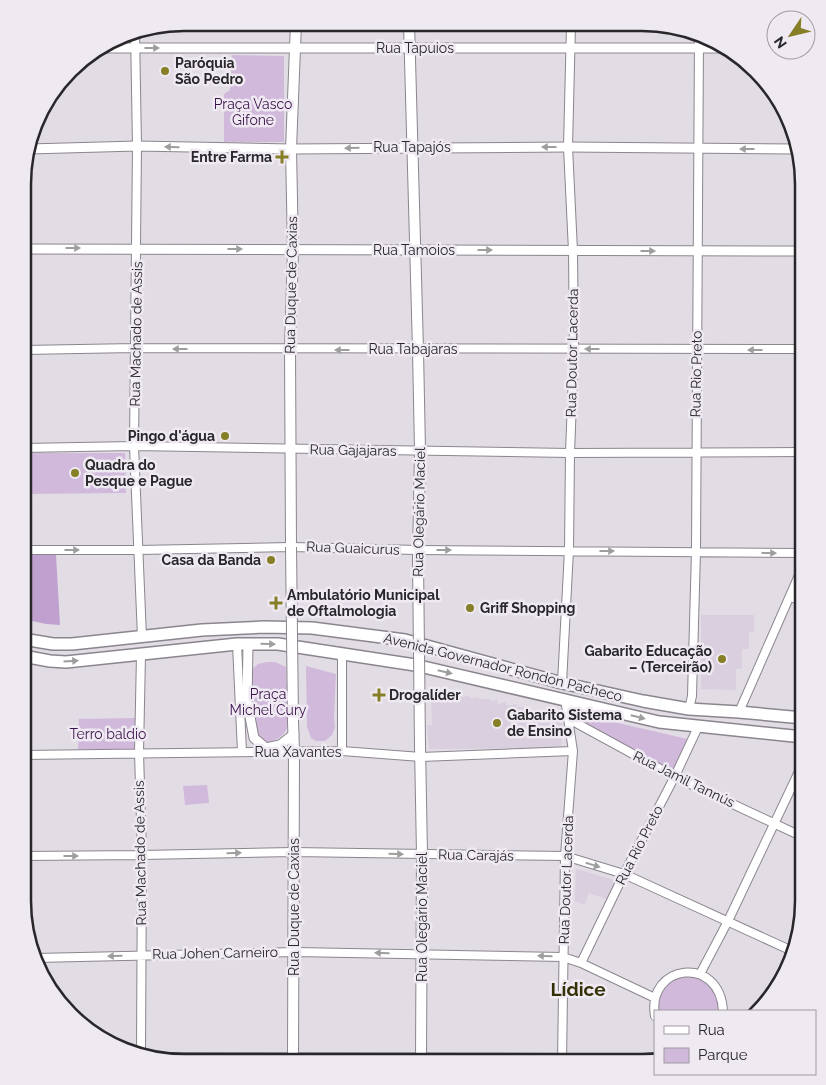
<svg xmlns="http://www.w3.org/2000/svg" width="826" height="1085" font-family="Raleway,sans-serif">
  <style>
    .built { fill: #d9cfde }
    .green { fill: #d1b9dc }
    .forest { fill: #c0a0cf }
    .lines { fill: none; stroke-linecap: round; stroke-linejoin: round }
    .minor-casing { stroke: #8b868e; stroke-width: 10 }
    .tertiary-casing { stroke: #8b868e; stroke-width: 11 }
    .secondary-casing { stroke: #8b868e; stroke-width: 12 }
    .primary-casing { stroke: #8b868e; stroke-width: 14 }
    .minor { stroke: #fff; stroke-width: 8 }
    .tertiary { stroke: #fff; stroke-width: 9 }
    .secondary { stroke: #fff; stroke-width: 10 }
    .primary { stroke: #fff; stroke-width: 11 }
    .secondary-bridge-casing { stroke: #8b868e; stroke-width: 12; stroke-linecap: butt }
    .secondary-bridge { stroke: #fff; stroke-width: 10 }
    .oneway { fill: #9f9e9f }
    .poi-dot { fill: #867f26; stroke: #efe9f2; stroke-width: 2 }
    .labels { text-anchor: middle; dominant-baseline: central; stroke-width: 5; stroke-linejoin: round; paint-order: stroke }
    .street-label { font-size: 14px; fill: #29272a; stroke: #efe9f2 }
    .poi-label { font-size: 14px; font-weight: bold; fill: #29272a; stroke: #efe9f2; text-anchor: start }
    .park-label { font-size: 14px; fill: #3c144c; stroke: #efe9f2 }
    .district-label { font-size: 19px; font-weight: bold; fill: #353106; stroke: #efe9f2 }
    .rim { fill: none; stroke: #29272a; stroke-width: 2.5 }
  </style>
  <rect width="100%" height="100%" fill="#e2dce5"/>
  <path class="built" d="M701,615h53v17h-5v17h-7v20h-6v21l-35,-1z
    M431,691l33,6 2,-2 5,3 8,-1v2h11l1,2 6,-1 1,4 8,-2 1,4 9,-2 1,3h9l1,13h5v-3l31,-1 -2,32 -132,1 -2,-24h5z
    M576,869l41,12 -8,19 -20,-7 -5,12 -9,-4z"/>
  <path class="green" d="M232,55l52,1v86h-60v-48l6,-4z
    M23,453h102l1,40 -103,1z
    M267,662h8l11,5c0,12 4,52 1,61 -4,10 -13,13 -22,15l-9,-6 -5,-16v-51l7,-6z
    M306,666l30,8 -2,44 1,9 -3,8 -7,6h-9l-5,-3 -4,-11z
    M566,711l126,29 -17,36 -108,-58z
    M137,718l-1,31h-58l1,-30z
    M207,785l2,18 -24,2 -2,-19z
    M677,975h22l19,14 4,22h-67l5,-23z"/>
  <path class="forest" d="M23,554l33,1 4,70 -14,-1 -23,-5z"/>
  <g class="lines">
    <defs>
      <path id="minor" d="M135,31l2,115 -3,300 8,191
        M24,350l111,-2 668,1
        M23,448l111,-2 436,7 233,-1
        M23,550h115l153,-3 127,3 385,3
        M791,597l12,5
        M237,644l5,108
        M562,683l7,-133 1,-97 4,-104 -1,-98 -5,-104 3,-123
        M689,709l3,-13 4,-145 3,-514
        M739,712l64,-146
        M567,718l108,59 128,60
        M342,751v-98
        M23,755l319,-4 79,6 152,-6
        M23,856l119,-1 151,-3 272,4 59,18 166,76
        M36,958l259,-6 268,5 18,6 74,35
        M581,963l43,-89 51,-98 23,-49
        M700,974l28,-53 75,-158
        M655,1016c-9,-52 65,-62 68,-5
        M141,1053l1,-198 -3,-103 2,-98
        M151,1057l411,1 9,4
        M562,1062l3,-206 8,-105 -8,-52"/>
      <path id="tertiary" d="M103,48h624
        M29,149l108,-3 154,3 277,-2 227,2
        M24,249l779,2
        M248,644l-1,57 7,37 12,10 14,-3 14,-11"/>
      <path id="secondary" d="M409,23l9,327 2,101 -2,108
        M291,547l-1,-198 3,-99 -2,-101 5,-126
        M293,721l1,31 -1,310
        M420,746l2,108 -1,208"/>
      <path id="primary" d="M23,639l30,5h19l130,-14 62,-3 48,1 93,12 157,43 81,18 46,8 50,3 64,6
        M23,656l27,5 16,1 171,-18h41l137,21 244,57 144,15"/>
    </defs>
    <use href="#minor" class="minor-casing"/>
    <use href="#tertiary" class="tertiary-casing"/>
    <use href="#secondary" class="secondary-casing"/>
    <use href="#primary" class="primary-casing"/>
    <use href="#minor" class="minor"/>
    <use href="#tertiary" class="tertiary"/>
    <use href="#secondary" class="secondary"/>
    <use href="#primary" class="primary"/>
    <defs>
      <path id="secondary-bridge" d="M291,547l2,174
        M418,559l2,187"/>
    </defs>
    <use href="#secondary-bridge" class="secondary-bridge-casing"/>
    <use href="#secondary-bridge" class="secondary-bridge"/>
  </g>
  <defs><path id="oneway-solid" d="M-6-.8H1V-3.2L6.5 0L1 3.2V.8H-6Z" transform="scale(1.25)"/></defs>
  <g class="oneway">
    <use href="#oneway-solid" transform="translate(152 48)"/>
    <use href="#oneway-solid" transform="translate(172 147) rotate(-179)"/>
    <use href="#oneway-solid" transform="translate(549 147) rotate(180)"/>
    <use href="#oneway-solid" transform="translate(352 148) rotate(179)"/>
    <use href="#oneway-solid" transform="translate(747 149) rotate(-180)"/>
    <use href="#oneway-solid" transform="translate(73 248)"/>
    <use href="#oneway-solid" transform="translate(235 249)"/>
    <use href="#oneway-solid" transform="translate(485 250)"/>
    <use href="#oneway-solid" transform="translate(648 251)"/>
    <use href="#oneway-solid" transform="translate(180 349) rotate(-180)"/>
    <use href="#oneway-solid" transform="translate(592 349) rotate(-180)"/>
    <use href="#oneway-solid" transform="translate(342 350) rotate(-180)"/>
    <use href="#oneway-solid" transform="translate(755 350) rotate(180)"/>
    <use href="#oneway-solid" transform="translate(72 550)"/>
    <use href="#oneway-solid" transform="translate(444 550)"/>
    <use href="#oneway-solid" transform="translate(607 551)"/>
    <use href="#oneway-solid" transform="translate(769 553) rotate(1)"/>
    <use href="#oneway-solid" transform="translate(268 644) rotate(1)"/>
    <use href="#oneway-solid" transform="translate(71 661) rotate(-4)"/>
    <use href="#oneway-solid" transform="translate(445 672) rotate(13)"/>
    <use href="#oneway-solid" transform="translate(638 717) rotate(14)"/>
    <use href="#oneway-solid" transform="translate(234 853) rotate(-1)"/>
    <use href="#oneway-solid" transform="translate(396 854) rotate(1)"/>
    <use href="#oneway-solid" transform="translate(71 856)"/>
    <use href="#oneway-solid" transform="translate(593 865) rotate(17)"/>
    <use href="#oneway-solid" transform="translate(382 953) rotate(-179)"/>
    <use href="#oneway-solid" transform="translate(115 956) rotate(178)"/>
    <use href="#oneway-solid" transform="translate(545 956) rotate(-179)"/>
  </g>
  <g class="poi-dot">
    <circle cx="165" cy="71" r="5"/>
    <path d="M279.5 149.5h5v5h5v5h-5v5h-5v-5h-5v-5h5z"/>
    <circle cx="225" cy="436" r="5"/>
    <circle cx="75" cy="473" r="5"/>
    <circle cx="271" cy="560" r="5"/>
    <path d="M273.5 595.5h5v5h5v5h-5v5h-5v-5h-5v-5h5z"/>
    <circle cx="470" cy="608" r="5"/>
    <circle cx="722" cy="659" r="5"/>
    <path d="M376.5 687.5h5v5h5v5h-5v5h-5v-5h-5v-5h5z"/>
    <circle cx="497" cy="723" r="5"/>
  </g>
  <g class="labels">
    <g class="street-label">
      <text x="415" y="48">Rua Tapuios</text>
      <text x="412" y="147">Rua Tapajós</text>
      <text x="414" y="250">Rua Tamoios</text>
      <text transform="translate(291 285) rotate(-89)">Rua Duque de Caxias</text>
      <text transform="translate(136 334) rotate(-89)">Rua Machado de Assis</text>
      <text x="413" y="349">Rua Tabajaras</text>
      <text transform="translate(572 353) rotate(-89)">Rua Doutor Lacerda</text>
      <text transform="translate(696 374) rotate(-89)">Rua Rio Preto</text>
      <text transform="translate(353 450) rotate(1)">Rua Gajajaras</text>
      <text transform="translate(419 512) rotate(-89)">Rua Olegário Maciel</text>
      <text transform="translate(353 548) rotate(2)">Rua Guaicurus</text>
      <text transform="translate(503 667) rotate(14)">Avenida Governador Rondon Pacheco</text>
      <text x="298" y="752">Rua Xavantes</text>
      <text transform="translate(684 779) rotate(26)">Rua Jamil Tannús</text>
      <text transform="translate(639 845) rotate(-63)">Rua Rio Preto</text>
      <text transform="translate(140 853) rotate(-91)">Rua Machado de Assis</text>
      <text transform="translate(476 855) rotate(1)">Rua Carajás</text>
      <text transform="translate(566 880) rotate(-88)">Rua Doutor Lacerda</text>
      <text transform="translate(294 907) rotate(-90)">Rua Duque de Caxias</text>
      <text transform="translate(422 917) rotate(-90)">Rua Olegário Maciel</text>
      <text transform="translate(215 953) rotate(-1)">Rua Johen Carneiro</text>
    </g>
    <g class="poi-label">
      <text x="175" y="63">Paróquia<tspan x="175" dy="16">São Pedro</tspan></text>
      <text x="272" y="157" text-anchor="end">Entre Farma</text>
      <text x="215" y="436" text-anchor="end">Pingo d'água</text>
      <text x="85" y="465">Quadra do<tspan x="85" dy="16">Pesque e Pague</tspan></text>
      <text x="261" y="560" text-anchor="end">Casa da Banda</text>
      <text x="287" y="595">Ambulatório Municipal<tspan x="287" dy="16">de Oftalmologia</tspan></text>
      <text x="480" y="608">Griff Shopping</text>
      <text x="712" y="651" text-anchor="end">Gabarito Educação<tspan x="712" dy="16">– (Terceirão)</tspan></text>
      <text x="389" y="695">Drogalíder</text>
      <text x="507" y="715">Gabarito Sistema<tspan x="507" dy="16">de Ensino</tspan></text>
    </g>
    <g class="park-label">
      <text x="253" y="104">Praça Vasco<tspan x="253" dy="16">Gifone</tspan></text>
      <text x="268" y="694">Praça<tspan x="268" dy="16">Michel Cury</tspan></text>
      <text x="108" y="734">Terro baldio</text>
    </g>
    <g class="district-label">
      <text x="578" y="989">Lídice</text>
    </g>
  </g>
  <path d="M0 0H826V1085H0ZM184 31H642A153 153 0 0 1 795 184V901A153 153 0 0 1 642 1054H184A153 153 0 0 1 31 901V184A153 153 0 0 1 184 31Z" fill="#efe9f2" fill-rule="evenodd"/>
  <path class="rim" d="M184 31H642A153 153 0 0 1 795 184V901A153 153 0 0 1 642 1054H184A153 153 0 0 1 31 901V184A153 153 0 0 1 184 31Z"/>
  <rect x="654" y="1010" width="162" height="65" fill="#efe9f2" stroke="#a09ba2"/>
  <rect x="664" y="1026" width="25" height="8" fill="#ffffff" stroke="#a09ba2"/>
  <text x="698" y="1035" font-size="15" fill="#29272a">Rua</text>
  <rect x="664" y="1048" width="25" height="15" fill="#d1b9dc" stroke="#a09ba2"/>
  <text x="698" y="1060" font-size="15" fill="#29272a">Parque</text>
  <g transform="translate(791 35) rotate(235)"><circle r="24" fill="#efe9f2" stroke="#a09ba2"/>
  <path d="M0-4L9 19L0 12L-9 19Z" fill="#867f26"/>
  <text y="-8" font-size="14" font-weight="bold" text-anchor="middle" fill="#29272a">N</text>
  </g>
</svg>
